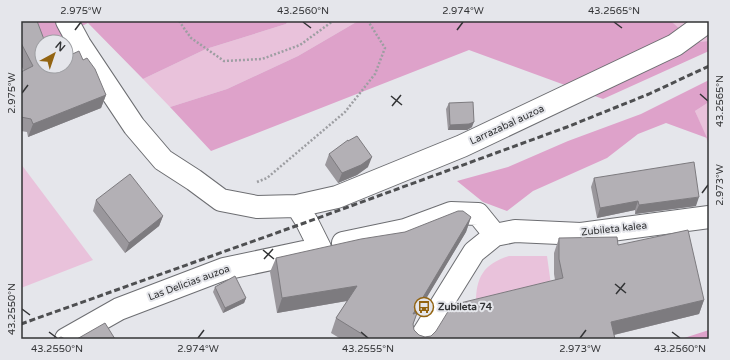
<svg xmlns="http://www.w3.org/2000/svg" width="730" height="360" font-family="'Varela Round',sans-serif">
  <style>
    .green { fill: #e9c2db }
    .forest { fill: #dea2ca }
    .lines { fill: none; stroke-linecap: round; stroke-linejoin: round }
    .minor-casing { stroke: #6d6e72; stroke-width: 24 }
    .tertiary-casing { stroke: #6d6e72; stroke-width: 24 }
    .path { stroke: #9d9ea2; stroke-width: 2.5; stroke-dasharray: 2 2; stroke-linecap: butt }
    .minor { stroke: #fff; stroke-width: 22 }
    .tertiary { stroke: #fff; stroke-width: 22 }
    .rail { stroke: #4e4f51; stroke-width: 3; stroke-dasharray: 6 3; stroke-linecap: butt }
    .wall { fill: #9a979c }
    .shaded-wall { fill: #7d7b7f }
    .building { fill: #b3b0b5; stroke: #7d7b7f }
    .ticks { fill: none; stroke: #333436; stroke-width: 1.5 }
    .labels { text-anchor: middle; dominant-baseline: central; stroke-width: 4; stroke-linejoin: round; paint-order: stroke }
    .street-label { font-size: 10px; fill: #333436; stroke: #e5e6eb }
    .poi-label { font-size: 10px; font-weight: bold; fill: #333436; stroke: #e5e6eb; text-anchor: start }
    .neatline { fill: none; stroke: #333436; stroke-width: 1.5 }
    .ticks-label { font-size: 10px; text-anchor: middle; fill: #333436 }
  </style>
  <rect width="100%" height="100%" fill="#e5e6eb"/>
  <path class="green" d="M288,21h70l-60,35 -71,33 -57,18 -27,-28 63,-30 80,-25z
    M673,21h36v20l-14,1 -23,-20z
    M709,102v43l-14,-34z
    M21,164l72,96 -72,28z
    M509,256h38l5,36 -76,11c0,-25 7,-39 33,-47z"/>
  <path class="forest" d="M21,21h267l-2,3 -80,25 -63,30 -55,-56 -38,19h-8z
    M358,21h315l-1,1 23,20 14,-1v10l-106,48 -134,-49 -258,101 -41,-44 57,-18 71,-33z
    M709,80v22l-14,9 12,27 -41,-15 -28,11 -31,24 -74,33 -26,20 -24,-9 -26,-21 51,-14 60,-26 73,-27z
    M709,330v9h-28z"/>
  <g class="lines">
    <defs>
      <path id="minor" d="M67,21l13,24 54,81 29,34 31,20 27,20 36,7 40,-1 10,16 13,26
        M297,206l40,-9 125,-51 213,-101 33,-24
        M343,243l62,-13 46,-17 27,1 17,21
        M66,339l53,-30 105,-40 80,-17"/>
      <path id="tertiary" d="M420,339l54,-87 21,-17 20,-4 66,3 128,-17"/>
    </defs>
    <use href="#minor" class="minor-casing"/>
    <use href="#tertiary" class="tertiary-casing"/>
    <path class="path" d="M179,21l12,17 33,23 38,-2 38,-14 33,-24
      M257,182l10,-4 78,-66 30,-38 10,-26 -17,-27"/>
    <use href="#minor" class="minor"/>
    <use href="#tertiary" class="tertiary"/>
    <path class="rail" d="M21,324l286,-102 260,-95 82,-33 60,-28"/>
  </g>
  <path class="wall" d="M21,21l21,45 41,-6 23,35 -5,13 -73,29 -1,-5 -6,-1v-59l3,-1 -3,-6z
    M449,103l23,24 -5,3h-19l-2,-21z
    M329,154l39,13 -11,8 -19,8 -13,-18z
    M594,178l102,28 -61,8v-4l-38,8 -6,-31z
    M96,200l67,16 -4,10 -34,27 -32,-42z
    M471,217l-5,15 -49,81 -4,12 1,5 5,5 6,2 6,-1 124,-56 -1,-6v-21l5,-15 59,7 86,55 -5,14 -85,21 1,4h-274l-10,-6 5,-15 11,-17 -70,12 -7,-41 6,-14 129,-26z
    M215,287l31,11 -2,5 -21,10 -10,-21z"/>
  <path class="shaded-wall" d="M106,95l-5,13 -73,29 5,-13z
    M474,122l-2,5 -5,3h-19l2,-5z
    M372,157l-4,10 -11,8 -19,8 4,-10z
    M699,197l-3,9 -61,8 4,-9z
    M638,201l-3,9 -38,8 3,-10z
    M163,216l-4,10 -34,27 4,-10z
    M471,217l-5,15 -58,97 5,-15z
    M357,286l-5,14 -75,13 5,-15z
    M246,298l-2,5 -21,10 2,-5z
    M704,300l-5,14 -94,23 6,-15z"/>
  <path class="building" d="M21,21h16l8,21h-3v24h24v-9l13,-6 4,9 4,-2 8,11 11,26 -73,29 -2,-5 -10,-2v-45l12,-6 -12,-23z
    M473,102l1,20 -5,2 -19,1 -1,-22z
    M357,136l15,21 -11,8 -19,8 -13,-19 19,-14v1z
    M694,162l5,35 -60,8 -1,-4 -38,7 -6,-30z
    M130,174l33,42 -34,27 -33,-43z
    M458,211h5l8,6 -58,97 4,-1 -4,11 1,6 5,5 6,2 6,-1 5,-5 16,-26 111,-27 -4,-19v-21l58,-1 1,8 70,-15 16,70 -93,22 4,17h-245l-34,-21 21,-32 -75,12 -6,-40 85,-19 44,-7z
    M235,276l11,22 -21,10 -10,-21z
    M105,323l10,16h-38z
    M61,337l4,2h-5l-1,-1z"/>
  <path class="ticks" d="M303,22l8,6M614,22l8,6M75,30l6,-8M457,30l6,-8M22,93l6,-8M700,94l8,7M391,96l11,9M392,106l9,-11M702,193l6,-8M263,250l11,9M264,259l9,-10M615,284l11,9M616,294l9,-11M22,309l8,6M49,332l8,6M361,332l7,6M672,332l8,6M198,338l6,-8M580,338l6,-8"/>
  <defs>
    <symbol id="bus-ring" viewBox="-11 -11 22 22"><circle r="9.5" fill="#e5e6eb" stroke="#936412" stroke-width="1.5"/><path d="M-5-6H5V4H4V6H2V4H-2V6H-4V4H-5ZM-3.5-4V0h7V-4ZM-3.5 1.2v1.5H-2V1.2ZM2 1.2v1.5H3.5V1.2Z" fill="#936412"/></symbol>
  </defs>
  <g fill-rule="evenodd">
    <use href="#bus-ring" x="413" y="296" width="22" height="22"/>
  </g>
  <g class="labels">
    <g class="street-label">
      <text transform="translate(507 125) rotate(-25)">Larrazabal auzoa</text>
      <text transform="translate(614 229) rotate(-6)">Zubileta kalea</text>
      <text transform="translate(189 283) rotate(-20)">Las Delicias auzoa</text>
    </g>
    <g class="poi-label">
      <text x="438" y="307">Zubileta 74</text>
    </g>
  </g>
  <rect width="730" height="360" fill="none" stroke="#e5e6eb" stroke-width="44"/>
  <g transform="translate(54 54) rotate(40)"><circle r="19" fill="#e5e6eb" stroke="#9e9fa3"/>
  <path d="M0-3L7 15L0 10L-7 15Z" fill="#936412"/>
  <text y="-6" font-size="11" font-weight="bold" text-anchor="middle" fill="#333436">N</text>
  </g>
  <rect x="22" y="22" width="686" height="316" class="neatline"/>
  <g class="ticks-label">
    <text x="81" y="14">2.975°W</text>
    <text x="303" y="14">43.2560°N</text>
    <text x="463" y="14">2.974°W</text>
    <text x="614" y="14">43.2565°N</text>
    <text transform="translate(11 93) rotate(-90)" y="4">2.975°W</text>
    <text transform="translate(719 101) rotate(-90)" y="4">43.2565°N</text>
    <text transform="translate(719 185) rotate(-90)" y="4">2.973°W</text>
    <text transform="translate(11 309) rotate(-90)" y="4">43.2550°N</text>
    <text x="57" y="352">43.2550°N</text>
    <text x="198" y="352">2.974°W</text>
    <text x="368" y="352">43.2555°N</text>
    <text x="580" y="352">2.973°W</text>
    <text x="680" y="352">43.2560°N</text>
  </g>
</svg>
